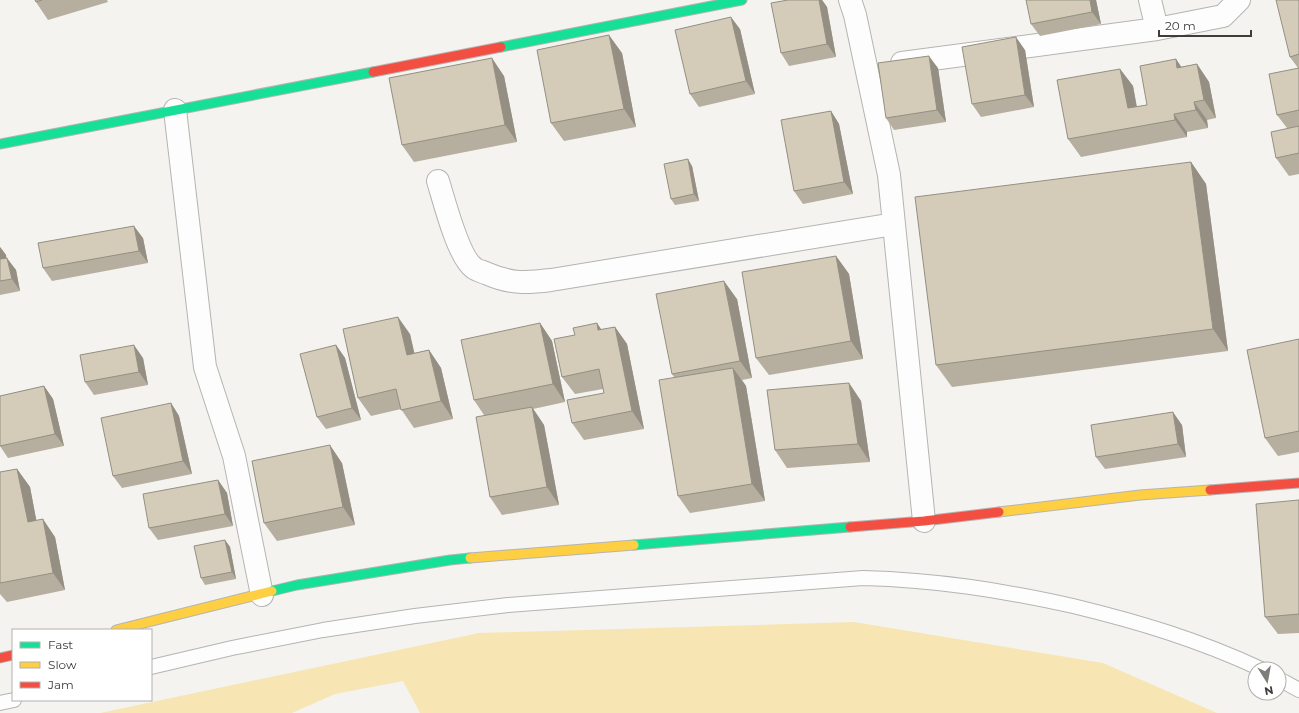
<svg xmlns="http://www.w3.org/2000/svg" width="1299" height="713" font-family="Montserrat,sans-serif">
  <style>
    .green { fill: #f7e6b4 }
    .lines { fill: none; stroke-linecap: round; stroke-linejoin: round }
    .lane-casing { stroke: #b5b4b1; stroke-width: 16 }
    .street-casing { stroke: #b5b4b1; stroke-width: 24 }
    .fast-casing { stroke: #b5b4b1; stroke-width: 11 }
    .slow-casing { stroke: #b5b4b1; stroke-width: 11 }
    .jam-casing { stroke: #b5b4b1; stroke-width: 11 }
    .lane { stroke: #fdfdfd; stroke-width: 14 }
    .street { stroke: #fdfdfd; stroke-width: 22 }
    .fast { stroke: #16e098; stroke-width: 9 }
    .slow { stroke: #ffcf43; stroke-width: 9 }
    .jam { stroke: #f24e42; stroke-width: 9 }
    .wall { fill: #b6af9f }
    .shaded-wall { fill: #948f82 }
    .building { fill: #d4ccb9; stroke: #948f82 }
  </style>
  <rect width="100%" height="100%" fill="#f4f3ef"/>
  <path class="green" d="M854,622l249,41 114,50h-797l-17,-32 -68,13 -43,19h-192l379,-80z"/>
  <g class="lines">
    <defs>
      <path id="lane" d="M151,667l81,-19 91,-18 92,-14 93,-11 355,-27c74,2 138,12 210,28 66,16 126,34 188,63
        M1279,679l20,11
        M0,703l14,-3"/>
      <path id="street" d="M850,0l5,15 34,160 35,346
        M1157,29l66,-13 16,-16
        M902,63l255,-34 -7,-29
        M175,110l30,257 29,89 28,139
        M438,181c6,19 20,76 36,87 4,3 10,4 14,6 23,10 39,9 63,6l343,-56"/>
      <path id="fast" d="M501,47l241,-47
        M0,144l373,-72
        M634,545l216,-18
        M272,591l25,-6 153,-25 20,-2"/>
      <path id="slow" d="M999,512l141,-17 70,-5
        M470,558l164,-13
        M116,630l156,-39"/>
      <path id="jam" d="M373,72l128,-25
        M1210,490l89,-7
        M850,527l74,-6 75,-9
        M0,658l13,-3"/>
    </defs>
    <use href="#lane" class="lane-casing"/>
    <use href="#street" class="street-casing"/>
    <use href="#fast" class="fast-casing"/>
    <use href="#slow" class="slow-casing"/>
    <use href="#jam" class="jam-casing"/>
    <use href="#lane" class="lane"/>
    <use href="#street" class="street"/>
    <use href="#fast" class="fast"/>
    <use href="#slow" class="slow"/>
    <use href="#jam" class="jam"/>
  </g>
  <path class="wall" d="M35,0h72l1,2 -60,18 -12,-18z
    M788,0h34l5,7 9,50 -47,9 -8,-13z
    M1096,0l5,24 -61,12 -9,-12z
    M1299,0v174l-10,2 -13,-18 11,-30 -10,-13 21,-47 -8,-11z
    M740,29l15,65 -56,13 -9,-13z
    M1025,50l9,57 -53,10 -9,-13z
    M622,53l14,74 -72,14 -13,-18z
    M1176,59l5,8 16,-3 12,18 7,36 -9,2 1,8 -21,4v5l-106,20 -13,-18 52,-70 13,17 4,21 10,-2z
    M938,68l8,54 -52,8 -8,-12z
    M504,76l13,66 -103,20 -12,-17z
    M831,111l8,13 14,70 -50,10 -9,-13z
    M1191,162l15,22 22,167 -276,36 -16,-22z
    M692,166l7,35 -24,4 -4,-6z
    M143,238l5,25 -96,18 -9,-13z
    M0,247l6,8v3l10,12 4,21 -20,4z
    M836,256l13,18 14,85 -94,16 -13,-17z
    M737,299l15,79 -10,2 4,6 19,115 -75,12 -12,-17 -4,-119 -2,-3z
    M540,323l12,18 13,61 -32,7 11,16 15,80 -57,10 -12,-18 -6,-82 -10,-15z
    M597,323l4,7 14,-3 12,17 17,85 -60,11 -12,-17 32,-30 -1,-4 -28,5 -13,-17 13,-42z
    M410,334l4,19 15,-3 12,18 12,51 -39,9 -13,-19 -30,7 -13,-18z
    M1299,339v113l-21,4 -13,-18z
    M336,345l9,13 16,62 -35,9 -9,-12z
    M143,358l5,27 -54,10 -9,-13z
    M849,383l12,18 9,61 -83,6 -12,-18z
    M44,386l9,13 11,47 -56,12 -8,-12v-50z
    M171,403l8,13 13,58 -70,14 -9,-12z
    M1182,425l4,32 -81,12 -9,-12z
    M342,463l13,62 -78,16 -13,-18z
    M17,469l13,18 6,33 19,17 10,53 -58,12 -7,-8v-122z
    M218,480l9,13 6,33 -75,14 -9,-12z
    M1299,500v133l-21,1 -13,-17z
    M225,540l5,7 6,32 -31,6 -4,-7z"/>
  <path class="shaded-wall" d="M819,0h3l5,7 9,50 -9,-13z
    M1090,0h6l5,24 -9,-12z
    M731,17l9,12 15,65 -9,-13z
    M609,35l13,18 14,74 -12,-18z
    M1016,37l9,13 9,57 -9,-12z
    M929,56l9,12 8,54 -9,-12z
    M492,58l12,18 13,66 -12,-17z
    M1176,59l12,18 -11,-9z
    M1197,64l12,18 7,36 -12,-18z
    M1120,69l13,17 7,40 -12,-18z
    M1194,102l13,18 1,8 -12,-18z
    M831,111l8,13 14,70 -9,-12z
    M1174,114l13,18v5l-12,-17z
    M688,159l4,7 7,35 -5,-7z
    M1191,162l15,22 22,167 -15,-22z
    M134,226l9,12 5,25 -9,-12z
    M0,247l6,8 3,17 -9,-13z
    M836,256l13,18 14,85 -12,-18z
    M7,258l9,12 4,21 -8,-12z
    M724,281l13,18 15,79 -12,-17z
    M398,317l12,17 9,39 -12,-18z
    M540,323l12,18 13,61 -12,-18z
    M597,323l12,18 -11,-11z
    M615,327l12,17 17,85 -12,-18z
    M134,345l9,13 5,27 -9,-13z
    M336,345l9,13 16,62 -9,-12z
    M429,350l12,18 12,51 -12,-18z
    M733,368l13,18 19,115 -13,-17z
    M849,383l12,18 9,61 -12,-18z
    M44,386l9,13 11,47 -9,-12z
    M171,403l8,13 13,58 -9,-13z
    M532,407l12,18 15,80 -12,-18z
    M1173,412l9,13 4,32 -8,-13z
    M330,445l12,18 13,62 -12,-18z
    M17,469l13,18 10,52 -12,-17z
    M218,480l9,13 6,33 -8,-12z
    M43,519l12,18 10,53 -12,-17z
    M225,540l5,7 6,32 -4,-7z"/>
  <path class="building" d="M35,0h7l-6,2z
    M788,0h31l8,44 -46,9 -10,-50z
    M1026,0h64l2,12 -61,12z
    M1276,0h23v54l-9,3z
    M731,17l15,64 -56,13 -15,-64z
    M609,35l15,74 -73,14 -14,-73z
    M1016,37l9,58 -53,9 -10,-57z
    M929,56l8,54 -51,8 -8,-55z
    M492,58l13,67 -103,20 -13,-67z
    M1176,59l1,9 20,-4 7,36 -10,2 2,8 -22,4 1,6 -107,19 -11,-59 63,-11 8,39 19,-3 -7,-39z
    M1299,68v42l-22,5 -8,-41z
    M831,111l13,71 -50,9 -13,-71z
    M1299,126v27l-23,5 -5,-26z
    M688,159l6,35 -23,5 -7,-35z
    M1191,162l22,167 -277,36 -21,-168z
    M134,226l5,25 -96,17 -5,-25z
    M836,256l15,85 -95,17 -14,-86z
    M7,258l5,21 -12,2v-22z
    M724,281l16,80 -68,13 -16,-80z
    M398,317l9,38 22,-5 12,51 -40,9 -5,-21 -38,9 -15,-69z
    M540,323l13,61 -79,16 -13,-60z
    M597,323l1,7 17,-3 17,84 -60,12 -5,-23 37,-7 -5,-24 -37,8 -8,-38 21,-4 -2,-7z
    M1299,339v92l-34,7 -18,-88z
    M134,345l5,27 -54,10 -5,-27z
    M336,345l16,63 -35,9 -17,-63z
    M733,368l19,116 -74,12 -19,-116z
    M849,383l9,61 -83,6 -8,-60z
    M44,386l11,48 -55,12v-50z
    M171,403l12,58 -70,15 -12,-58z
    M532,407l15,80 -57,10 -14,-80z
    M1173,412l5,32 -82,13 -5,-32z
    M330,445l13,62 -79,16 -12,-62z
    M17,469l11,53 15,-3 10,54 -53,10v-111z
    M218,480l7,34 -76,14 -6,-34z
    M1299,500v114l-34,3 -9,-113z
    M225,540l7,32 -31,6 -7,-32z"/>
  <rect x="12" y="629" width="140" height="72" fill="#ffffff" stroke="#b2b1b0"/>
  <rect x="20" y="642" width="20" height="6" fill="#16e098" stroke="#b2b1b0"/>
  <text x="48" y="649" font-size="12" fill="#3e3d3a">Fast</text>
  <rect x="20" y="662" width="20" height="6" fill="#ffcf43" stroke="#b2b1b0"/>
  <text x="48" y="669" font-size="12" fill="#3e3d3a">Slow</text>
  <rect x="20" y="682" width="20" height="6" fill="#f24e42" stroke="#b2b1b0"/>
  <text x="48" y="689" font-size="12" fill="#3e3d3a">Jam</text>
  <g transform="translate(1267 681) rotate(169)"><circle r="19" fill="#ffffff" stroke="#b2b1b0"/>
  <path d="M0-3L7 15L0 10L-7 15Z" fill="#7e7d79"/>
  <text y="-6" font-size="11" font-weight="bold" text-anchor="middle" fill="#3e3d3a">N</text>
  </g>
  <path d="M1159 30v6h92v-6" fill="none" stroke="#3e3d3a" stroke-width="2"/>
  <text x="1165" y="30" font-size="12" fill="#3e3d3a" stroke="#ffffff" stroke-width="3" paint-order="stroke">20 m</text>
</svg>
